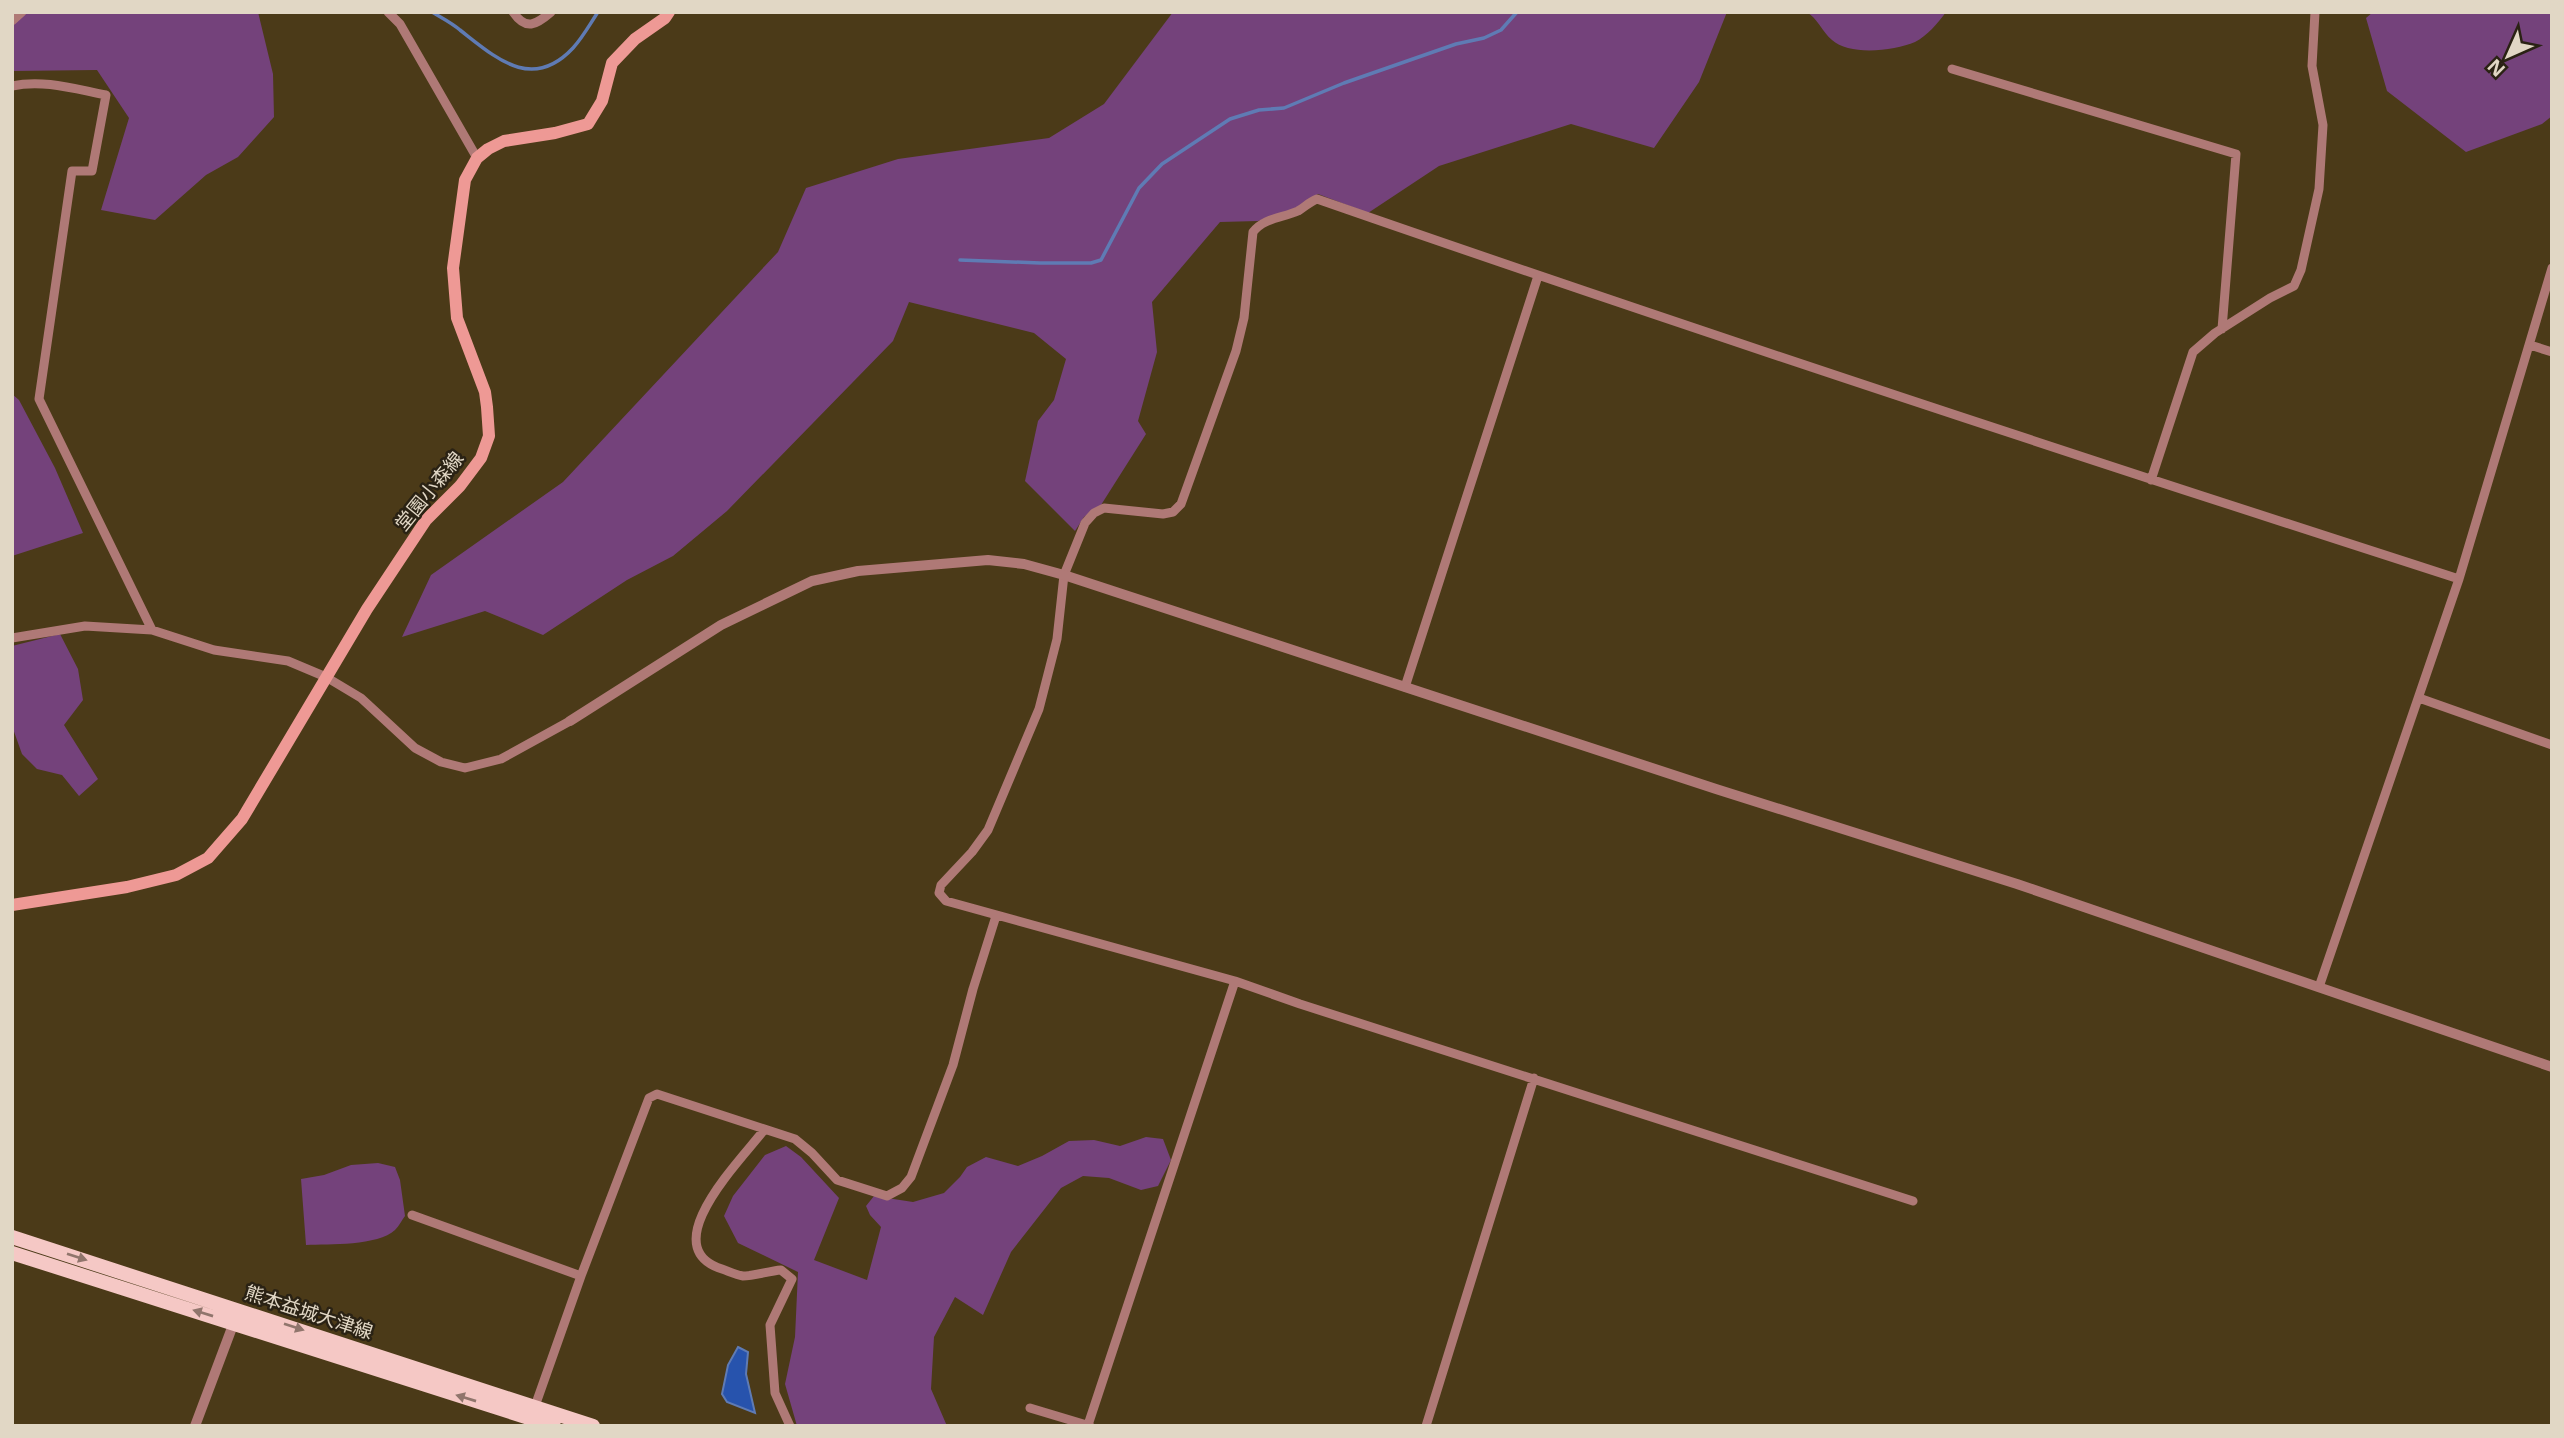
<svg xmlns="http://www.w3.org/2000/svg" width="2564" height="1438" font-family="'Noto Sans','Noto Sans JP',sans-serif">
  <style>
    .green { fill: #74427b }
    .water { fill: #2753ad; stroke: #5f7bb4; stroke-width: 2 }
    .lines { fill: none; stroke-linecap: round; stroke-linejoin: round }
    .stream { stroke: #5f7bb4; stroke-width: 3.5 }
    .minor { stroke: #af7976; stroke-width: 9 }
    .tertiary { stroke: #af7976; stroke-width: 10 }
    .secondary { stroke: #ee9995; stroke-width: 12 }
    .primary { stroke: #f5c8c5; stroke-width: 14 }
    .oneway { fill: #90756c }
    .labels { text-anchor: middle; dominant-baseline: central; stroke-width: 5; stroke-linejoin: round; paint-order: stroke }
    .street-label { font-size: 19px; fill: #e1d7c5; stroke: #2a2214 }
  </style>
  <rect width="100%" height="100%" fill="#4b3a18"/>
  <path class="green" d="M12,12h246l15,62 1,43 -36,40 -32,18 -51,45 -54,-10 28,-92 -32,-48 -85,1z
    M1173,12h554l-28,70 -45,66 -83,-24 -132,42 -71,47 -50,-19 -19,13 -41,14 -38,1 -68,80 5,50 -19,69 8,13 -45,71 -17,12 -9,14 -50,-50 13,-60 16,-21 12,-41 -32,-26 -125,-31 -16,39 -166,170 -54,45 -46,24 -84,55 -58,-24 -83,26 29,-62 132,-93 215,-230 28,-64 92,-29 151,-21 55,-34z
    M1806,12h140c-8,11 -19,24 -31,30 -21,9 -66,14 -83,-2 -10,-8 -14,-22 -26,-28z
    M2373,12h179v104l-10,8 -76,28 -79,-61 -21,-73z
    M12,394l7,6 36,68 28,65 -71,23z
    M60,634l18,35 5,31 -19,25 34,54 -19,17 -17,-21 -25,-6 -15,-15 -10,-28v-80z
    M1146,1137l17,2 8,21 -13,26 -17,4 -32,-12 -26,-2 -22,12 -50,64 -28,63 -28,-18 -21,40 -3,52 16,37h-150l-12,-42 10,-47 3,-65 -60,-29 -14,-27 9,-20 32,-41 21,-9 15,11 38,41 -25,62 53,20 14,-53 -11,-12 -4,-9 8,-10 39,6 31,-9 16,-16 7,-10 19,-10 32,9 24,-10 27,-15 25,-1 26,6z
    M378,1163l17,4 5,13 5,36c-3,4 -6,10 -10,14 -17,16 -66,14 -89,15l-5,-66 23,-4 27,-10z"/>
  <path class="water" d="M738,1347l10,5 -2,22 9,39 -28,-11 -5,-8 6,-29z"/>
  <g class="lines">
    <path class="stream" d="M432,12c10,6 20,11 28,18 36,28 72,62 113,18 10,-11 17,-24 25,-36
      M960,260l80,3h51l10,-3 38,-72 23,-24 68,-45 29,-9 25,-2 60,-25 112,-39 28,-6 17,-8 16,-18"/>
    <path class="minor" d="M388,12l12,12 77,134
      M513,12c13,19 23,13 38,0
      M12,21l10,-9
      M1952,69l284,85 -14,175
      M12,86c31,-7 63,3 94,9l-14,76h-20l-33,228 113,231
      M2530,345l22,7
      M2151,480l42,-128 22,-19 55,-35 24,-12 7,-16 18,-81 4,-64 -11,-59 3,-54
      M12,638l73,-12 67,4 62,20 74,11 38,16 35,21 54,50 26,14 24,6 36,-9 69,-38
      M1405,687l133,-411
      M2419,698l133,47
      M2319,987l140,-408 93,-311
      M764,1130c-23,30 -111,117 -42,139 6,2 14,6 21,7 11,0 26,-5 38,-6l11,9 -22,46 5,68 15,33
      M1913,1201l-613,-197 -65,-23 -289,-80 -7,-8 2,-8 31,-33 16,-22 51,-121 18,-70 7,-64 21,-52 9,-10 10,-5 59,6 10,-2 8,-8 55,-153 8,-33 9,-86c11,-14 29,-14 45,-21 7,-4 11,-9 19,-12 379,132 760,257 1142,380
      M412,1215l169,61
      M1030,1408l60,18
      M1088,1425l147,-444
      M528,1426l53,-150 68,-178 8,-4 138,45 17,14 25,27 50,16 15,-8 9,-11 42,-112 20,-76 23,-73
      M1426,1426l108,-348"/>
    <path class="tertiary" d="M570,721l151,-96 91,-44 46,-10 130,-11 36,4 40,11 652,214 301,95 535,183
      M195,1426l41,-109"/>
    <path class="secondary" d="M12,905l115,-18 49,-12 32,-17 34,-39 125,-210 59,-89 34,-34 21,-28 8,-22 -2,-29 -2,-15 -28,-74 -4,-50 12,-88 12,-22 11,-9 16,-8 51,-8 33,-9 14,-23 10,-38 23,-24 30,-21 4,-6"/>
    <path class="primary" d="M12,1237l581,189
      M12,1253l542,173"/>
  </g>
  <defs><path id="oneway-solid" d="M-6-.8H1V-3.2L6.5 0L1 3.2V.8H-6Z" transform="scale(1.75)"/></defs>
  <g class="oneway">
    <use href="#oneway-solid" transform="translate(77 1257) rotate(18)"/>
    <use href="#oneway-solid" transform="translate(203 1313) rotate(-163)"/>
    <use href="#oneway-solid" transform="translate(294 1327) rotate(18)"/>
    <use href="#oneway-solid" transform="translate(466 1398) rotate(-163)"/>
  </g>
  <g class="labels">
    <g class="street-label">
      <text transform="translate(429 491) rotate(-51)">堂園小森線</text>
      <text transform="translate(309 1312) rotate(18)">熊本益城大津線</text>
    </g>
  </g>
  <rect width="2564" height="1438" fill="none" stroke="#e1d7c5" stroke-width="28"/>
  <g transform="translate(2508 56) rotate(225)" stroke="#2a2214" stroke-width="5" paint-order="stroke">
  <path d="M0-5L12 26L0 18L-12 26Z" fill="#e1d7c5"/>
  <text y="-10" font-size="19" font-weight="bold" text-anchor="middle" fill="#e1d7c5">N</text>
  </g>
</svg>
